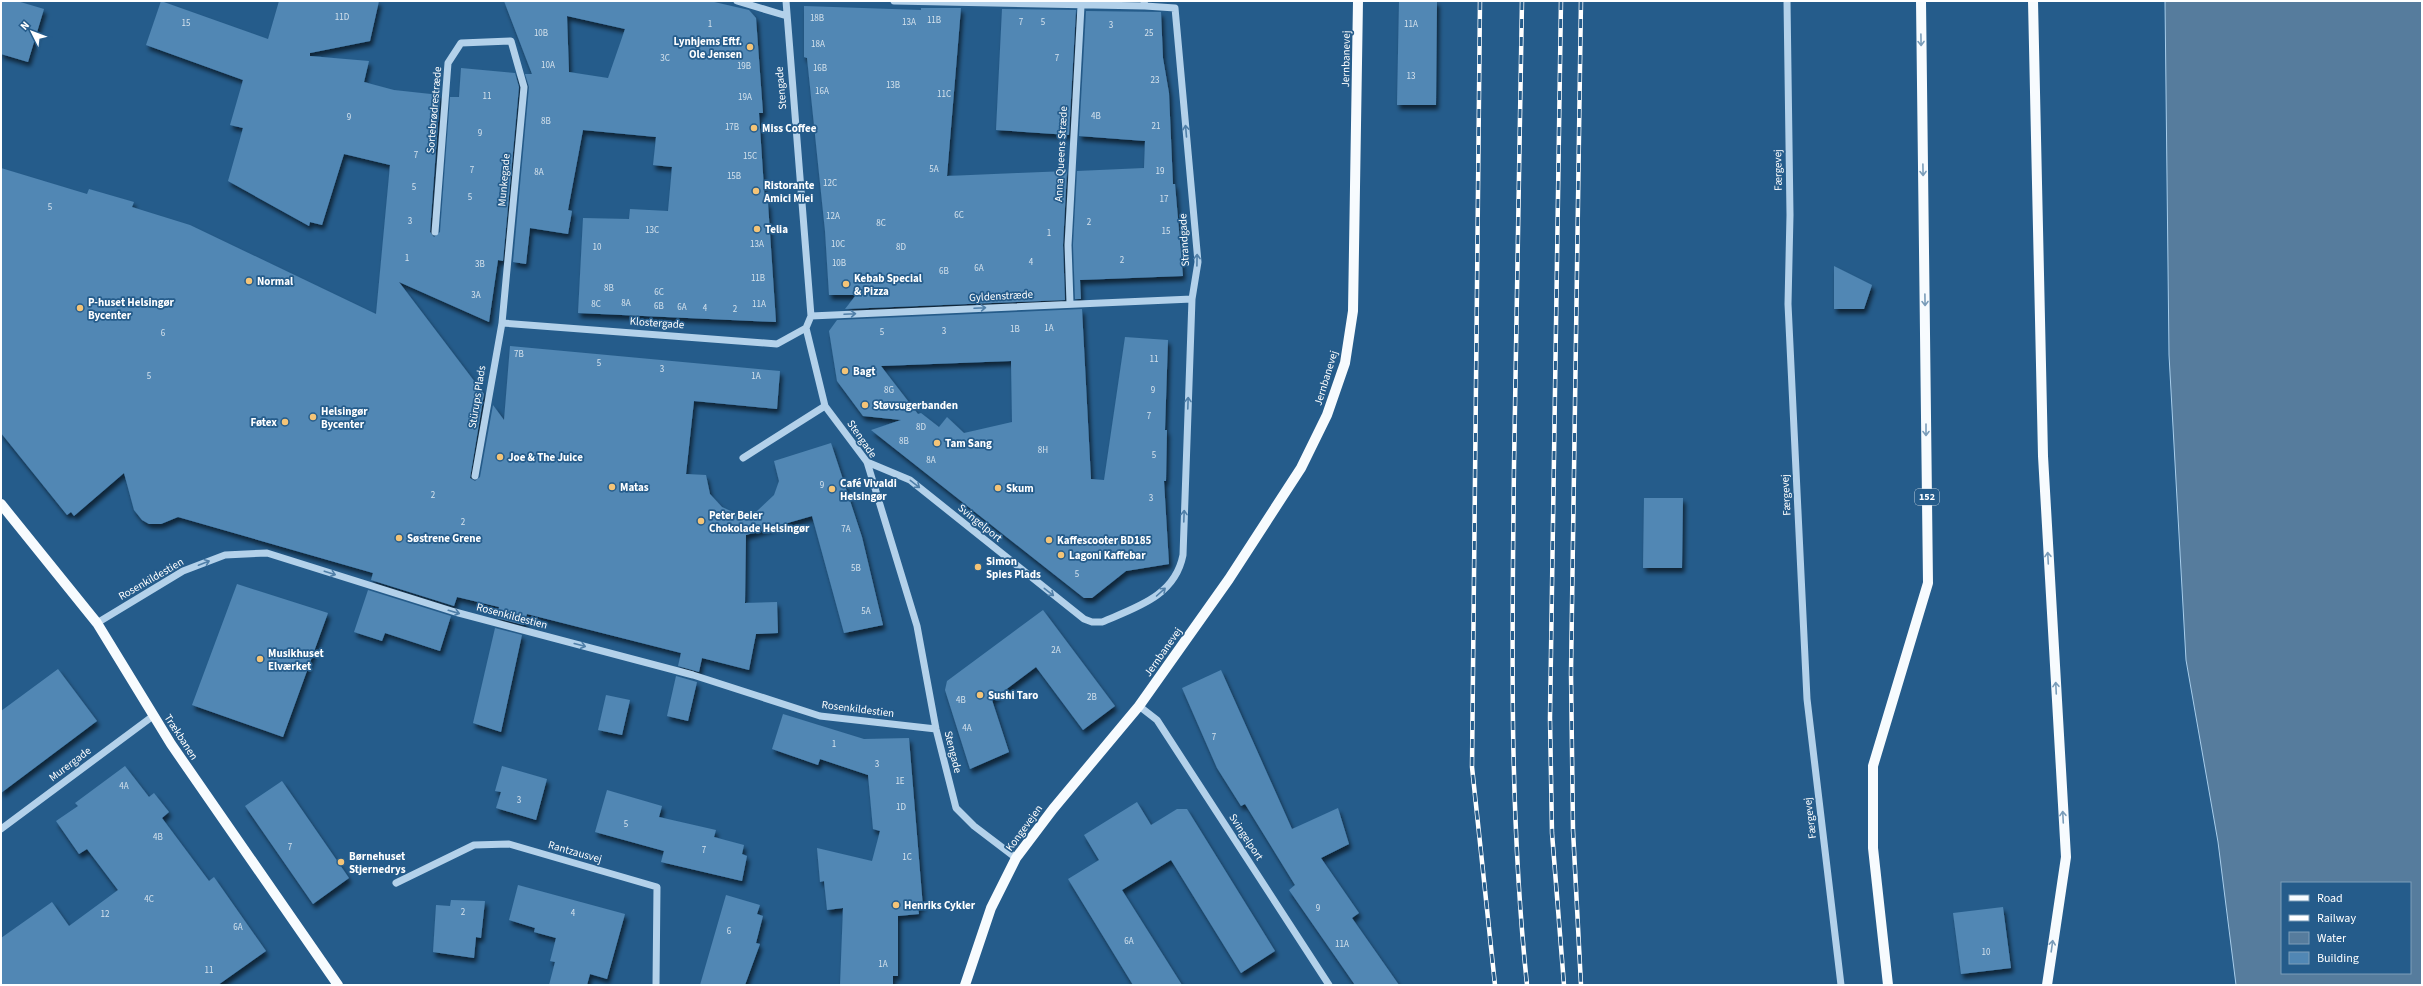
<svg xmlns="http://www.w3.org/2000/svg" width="2423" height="986" font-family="'Source Sans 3',sans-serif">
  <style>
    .water { fill: #567c9d; stroke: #a7cdeb; fill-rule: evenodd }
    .building { fill: #5187b4; fill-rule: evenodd; filter: url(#shadow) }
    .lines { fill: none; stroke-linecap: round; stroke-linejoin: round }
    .minor { stroke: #b3d1ea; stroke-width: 7 }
    .major { stroke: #f7fbfe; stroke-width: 10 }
    .rail-casing { stroke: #fff; stroke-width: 4.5 }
    .rail { stroke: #255c8b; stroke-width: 3; stroke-dasharray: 9; stroke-linecap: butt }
    .oneway { stroke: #799cb9 }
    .oneway2 { stroke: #507fa8 }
    .poi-dot { fill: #f4c477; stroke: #255c8b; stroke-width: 1.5 }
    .labels { text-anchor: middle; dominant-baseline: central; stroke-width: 3.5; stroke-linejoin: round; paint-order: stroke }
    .number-label { font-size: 9px; fill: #d4e1ec }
    .shield { fill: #255c8b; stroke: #becedc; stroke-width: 1 }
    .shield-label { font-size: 10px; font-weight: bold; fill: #fff }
    .poi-label { font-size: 11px; font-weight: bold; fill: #fff; stroke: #255c8b; text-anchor: start }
    .street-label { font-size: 11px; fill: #fff; stroke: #255c8b }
  </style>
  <defs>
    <filter id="shadow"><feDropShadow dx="2.5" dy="4.5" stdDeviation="2" flood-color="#0009"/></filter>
  </defs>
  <rect width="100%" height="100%" fill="#255c8b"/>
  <path class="water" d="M2165,1h257v984h-186l-18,-143 -32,-182 -17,-305zM2282,883h128v90h-128z"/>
  <path class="building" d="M1,1h16l27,8 -16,53 -27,-8z
    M161,1l107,38 11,-38h100l-9,40 -60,12v3l59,5 -5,21 30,8 46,5 -10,137 4,5 6,-5 10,-135h9l2,-29 54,5 4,14 -16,174 -5,-1 -9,62 -90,-40 85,112 -14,84 5,3 5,-4 13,-72 11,15 6,-74 270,25 -3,38 -83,-8 -8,73 20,1 4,19 12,13 13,6 22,-2 17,-16 5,-14 -5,-20 57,-18 31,94 21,88 -39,8 -32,-117 -66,19 -1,68 32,-1 1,31 -22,1 -7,36 -47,-12 -3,14 -21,-6 3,-13 -154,-39 -3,11 -27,-7 2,-11 -42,-10 -3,9 -83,-26 2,-7 -195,-56 -17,7h-12l-7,-4 -8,-10 -10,-37 -50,43 -3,-4 -4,3 -66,-82v-265l86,26 2,-5 45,13 -2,5 58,18 186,89 14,-149 -46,-11 -22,71 -12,-3 -1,4 -81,-45 15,-53 -13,-3 13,-45 -97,-35z
    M504,1h206l39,9 7,8 7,95h-4l6,90h3l8,119 -198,-9 5,-95 46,1 1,-10 38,2 4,-44 -19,-2 3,-28 -73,-7 -15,80 4,1 -4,23 -38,-6 -4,36 -13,-2 16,-175 -4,-13h7zM567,16l58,13 -17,49 -39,-6z
    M1399,1h38l-1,104h-39z
    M804,6l117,4v-2h40l-14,168 120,-5 -4,74 2,55 -220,9 11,-14h-27l-4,-64 -18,-173 -3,-1z
    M1002,9l74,1 -7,125 -73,-5z
    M1086,11l75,1 2,46 6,35 4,91h2l8,92 -103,4 1,19h-6l-2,-54 4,-74 67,-3 1,-27 -66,-5z
    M1834,266l38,19 -8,24h-30z
    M1082,309l9,170 13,1 21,-143 43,3 -3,90h2l-1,51h-2l5,83 -43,7 -34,27h-8l-213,-168 30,-10 -38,-4 -26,-35 -8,-50 8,-11zM1011,361l1,61 -48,11 -17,-16 -8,10 -18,-14 -3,1 -37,-48z
    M1644,498h39l-1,70h-39z
    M237,584l91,29 -45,124 -91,-32z
    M368,590l83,26 -11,35 -55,-18 -3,8 -28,-9z
    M1043,610l72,96 -32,24 -47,-63 -44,33 17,52 -39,17 -25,-79 2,-9z
    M495,628l27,7 -21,97 -28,-9z
    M58,669l39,52 -96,72v-82z
    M1221,670l71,159 46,-21 11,36 -28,14 38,55 -7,5 47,67h-44l-66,-95 6,-5 -50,-81 -4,2 -24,-38 -35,-80z
    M676,676l21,6 -9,39 -21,-5z
    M606,695l24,5 -8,35 -24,-5z
    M783,714l81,25 45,-1 14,169h-5l1,7 -21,2v60h-5v9h-53l3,-77 -16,2 -3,-29 -4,1 -3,-34 55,13 8,-30 -7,-2 -5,-54 -48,-16 -2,6 -46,-16z
    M125,766l24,31 5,-4 15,19 -7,6 47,63 5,-4 52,74 -48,34h-217v-47l51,-36 17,24 49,-36 -31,-41 -8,5 -23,-33 22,-15 -3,-3z
    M502,766l45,13 -11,41 -40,-12 5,-16 -6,-1z
    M282,781l67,97 -36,26 -68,-98z
    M607,790l55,16 -3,11 57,13 -2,7 30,8 -2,9 5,2 -5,25 -81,-19 3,-11 -69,-19z
    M1137,802l14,23 26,-16h10l88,142 -34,22 -70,-113 -49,30 60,95h-49l-65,-106 31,-19 -15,-25z
    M518,885l107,29 -18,65 -17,-5 -3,11h-38l6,-23 -5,-1 6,-23 -22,-6 1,-4 -26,-8z
    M726,895l34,10 -3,9 6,2 -7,27 4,1 -15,41h-45z
    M451,900l34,1 -4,37 -5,-1 -2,21 -41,-6 3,-47 14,1z
    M2003,907l8,61 -50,6 -8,-61z"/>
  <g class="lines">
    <path class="minor" d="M737,1l50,15
      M786,1l25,315 -5,12 19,78 42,56 50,164 19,103 20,79 18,18 42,32
      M894,1l251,5
      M1787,1l3,214 -2,89 19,395 34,286
      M435,232l13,-169 13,-20 50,-2 13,46 -22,236 -27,153
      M1070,303l-2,-58 13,-239
      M811,316l381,-17
      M502,323l275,21 29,-16
      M743,458l82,-52
      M867,462l43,18 174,139 8,3h10c35,-15 73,-26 81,-67l9,-256 6,-37 -23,-254 -30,-2 -1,-5
      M97,623l86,-52 42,-16 42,-2 188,59 238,63 127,41 116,13
      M1139,706l18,14 172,265
      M1,829l152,-113
      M396,883l78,-38 35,-1 148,43 -1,98"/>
    <path class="major" d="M2033,1l10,455 23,401 -19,128
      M1,504l96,119 74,121 167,241
      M965,985l26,-77 25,-50 37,-49 86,-103 90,-127 72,-111 26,-53 18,-52 8,-52 5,-310
      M1888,985l-15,-137v-82l55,-183 -7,-582"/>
    <defs>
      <path id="rail" d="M1480,1l-8,766 23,218
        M1522,1c-3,155 -5,310 -8,465 -2,173 -5,346 13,519
        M1561,1l-11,717 2,115 12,152
        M1581,1l-10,672 2,157 8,155"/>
    </defs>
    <use href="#rail" class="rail-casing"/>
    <use href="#rail" class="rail"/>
  </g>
  <defs><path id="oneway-shaft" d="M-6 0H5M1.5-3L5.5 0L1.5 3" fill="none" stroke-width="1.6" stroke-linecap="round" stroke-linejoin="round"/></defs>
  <g class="oneway">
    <use href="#oneway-shaft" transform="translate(1921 40) rotate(89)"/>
    <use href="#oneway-shaft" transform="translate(1923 170) rotate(89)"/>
    <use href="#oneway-shaft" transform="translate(1925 300) rotate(89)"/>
    <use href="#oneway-shaft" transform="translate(1926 430) rotate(90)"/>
    <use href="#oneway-shaft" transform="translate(2048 558) rotate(-93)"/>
    <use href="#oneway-shaft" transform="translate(2056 688) rotate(-93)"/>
    <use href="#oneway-shaft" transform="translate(2063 817) rotate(-93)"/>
    <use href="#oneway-shaft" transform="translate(2052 946) rotate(-82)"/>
  </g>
  <g class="oneway2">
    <use href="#oneway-shaft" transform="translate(1186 131) rotate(-95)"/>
    <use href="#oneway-shaft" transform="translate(1197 260) rotate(-89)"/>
    <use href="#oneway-shaft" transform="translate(980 308) rotate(-3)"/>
    <use href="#oneway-shaft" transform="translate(850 314) rotate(-3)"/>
    <use href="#oneway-shaft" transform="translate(1188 403) rotate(-88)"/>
    <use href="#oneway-shaft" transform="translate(915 484) rotate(38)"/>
    <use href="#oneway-shaft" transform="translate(1184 516) rotate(-88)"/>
    <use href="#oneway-shaft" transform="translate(204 563) rotate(-21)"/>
    <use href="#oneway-shaft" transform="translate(330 573) rotate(18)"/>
    <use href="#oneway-shaft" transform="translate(1049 592) rotate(38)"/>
    <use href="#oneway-shaft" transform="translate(1161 592) rotate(-42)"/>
    <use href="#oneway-shaft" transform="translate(454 612) rotate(16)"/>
    <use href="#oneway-shaft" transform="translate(580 645) rotate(15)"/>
  </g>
  <g class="poi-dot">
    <circle cx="750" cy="47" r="4"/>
    <circle cx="754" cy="128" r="4"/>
    <circle cx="756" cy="191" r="4"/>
    <circle cx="757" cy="229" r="4"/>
    <circle cx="249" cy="281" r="4"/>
    <circle cx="846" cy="284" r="4"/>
    <circle cx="80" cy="308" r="4"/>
    <circle cx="845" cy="371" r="4"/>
    <circle cx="865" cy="405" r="4"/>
    <circle cx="313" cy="417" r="4"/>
    <circle cx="285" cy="422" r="4"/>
    <circle cx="937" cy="443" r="4"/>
    <circle cx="500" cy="457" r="4"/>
    <circle cx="612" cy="487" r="4"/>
    <circle cx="998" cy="488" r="4"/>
    <circle cx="832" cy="489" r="4"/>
    <circle cx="701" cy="521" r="4"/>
    <circle cx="399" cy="538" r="4"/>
    <circle cx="1049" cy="540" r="4"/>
    <circle cx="1061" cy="555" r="4"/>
    <circle cx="978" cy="567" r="4"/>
    <circle cx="260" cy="659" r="4"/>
    <circle cx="980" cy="695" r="4"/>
    <circle cx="341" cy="862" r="4"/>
    <circle cx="896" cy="905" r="4"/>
  </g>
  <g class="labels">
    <g class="number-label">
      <text x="342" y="17">11D</text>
      <text x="817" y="18">18B</text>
      <text x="934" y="20">11B</text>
      <text x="909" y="22">13A</text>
      <text x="1021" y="22">7</text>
      <text x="1043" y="22">5</text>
      <text x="186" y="23">15</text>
      <text x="710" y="24">1</text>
      <text x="1411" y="24">11A</text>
      <text x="1111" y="25">3</text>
      <text x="541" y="33">10B</text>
      <text x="1149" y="33">25</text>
      <text x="818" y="44">18A</text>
      <text x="665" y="58">3C</text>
      <text x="1057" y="58">7</text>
      <text x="548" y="65">10A</text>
      <text x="744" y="66">19B</text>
      <text x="820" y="68">16B</text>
      <text x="1411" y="76">13</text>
      <text x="1155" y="80">23</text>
      <text x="893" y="85">13B</text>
      <text x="822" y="91">16A</text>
      <text x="944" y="94">11C</text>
      <text x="487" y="96">11</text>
      <text x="745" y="97">19A</text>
      <text x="1096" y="116">4B</text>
      <text x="349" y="117">9</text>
      <text x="546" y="121">8B</text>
      <text x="1156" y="126">21</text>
      <text x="732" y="127">17B</text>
      <text x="480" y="133">9</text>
      <text x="416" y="155">7</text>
      <text x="750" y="156">15C</text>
      <text x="934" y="169">5A</text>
      <text x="472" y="170">7</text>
      <text x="1160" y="171">19</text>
      <text x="539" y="172">8A</text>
      <text x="734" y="176">15B</text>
      <text x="830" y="183">12C</text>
      <text x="414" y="187">5</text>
      <text x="470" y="197">5</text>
      <text x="1164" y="199">17</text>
      <text x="50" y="207">5</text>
      <text x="959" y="215">6C</text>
      <text x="833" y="216">12A</text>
      <text x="410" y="221">3</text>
      <text x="1089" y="222">2</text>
      <text x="881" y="223">8C</text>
      <text x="652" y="230">13C</text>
      <text x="1166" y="231">15</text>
      <text x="1049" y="233">1</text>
      <text x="757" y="244">13A</text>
      <text x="838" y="244">10C</text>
      <text x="597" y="247">10</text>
      <text x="901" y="247">8D</text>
      <text x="407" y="258">1</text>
      <text x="1122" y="260">2</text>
      <text x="1031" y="262">4</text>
      <text x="839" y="263">10B</text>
      <text x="480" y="264">3B</text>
      <text x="979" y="268">6A</text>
      <text x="944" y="271">6B</text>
      <text x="758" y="278">11B</text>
      <text x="609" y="288">8B</text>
      <text x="659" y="292">6C</text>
      <text x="476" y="295">3A</text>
      <text x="626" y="303">8A</text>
      <text x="596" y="304">8C</text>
      <text x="759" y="304">11A</text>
      <text x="659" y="306">6B</text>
      <text x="682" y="307">6A</text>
      <text x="705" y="308">4</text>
      <text x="735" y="309">2</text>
      <text x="1049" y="328">1A</text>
      <text x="1015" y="329">1B</text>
      <text x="944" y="331">3</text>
      <text x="882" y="332">5</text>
      <text x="163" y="333">6</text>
      <text x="519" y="354">7B</text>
      <text x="1154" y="359">11</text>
      <text x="599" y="363">5</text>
      <text x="662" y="369">3</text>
      <text x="149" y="376">5</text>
      <text x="756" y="376">1A</text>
      <text x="889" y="390">8G</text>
      <text x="1153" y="390">9</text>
      <text x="1149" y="416">7</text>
      <text x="921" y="427">8D</text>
      <text x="904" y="441">8B</text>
      <text x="1043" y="450">8H</text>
      <text x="1154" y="455">5</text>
      <text x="931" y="460">8A</text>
      <text x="822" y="485">9</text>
      <text x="433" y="495">2</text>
      <text x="1151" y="498">3</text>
      <text x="463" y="522">2</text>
      <text x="846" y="529">7A</text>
      <text x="856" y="568">5B</text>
      <text x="1077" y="574">5</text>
      <text x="866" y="611">5A</text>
      <text x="1056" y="650">2A</text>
      <text x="1092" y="697">2B</text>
      <text x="961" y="700">4B</text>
      <text x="967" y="728">4A</text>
      <text x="1214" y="737">7</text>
      <text x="834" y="744">1</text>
      <text x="877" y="764">3</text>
      <text x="900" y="781">1E</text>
      <text x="124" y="786">4A</text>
      <text x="519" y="800">3</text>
      <text x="901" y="807">1D</text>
      <text x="626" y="824">5</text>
      <text x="158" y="837">4B</text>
      <text x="290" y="847">7</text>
      <text x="704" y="850">7</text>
      <text x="907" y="857">1C</text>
      <text x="149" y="899">4C</text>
      <text x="1318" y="908">9</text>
      <text x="463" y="912">2</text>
      <text x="573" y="913">4</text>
      <text x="105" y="914">12</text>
      <text x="238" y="927">6A</text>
      <text x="729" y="931">6</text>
      <text x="1129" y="941">6A</text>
      <text x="1342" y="944">11A</text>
      <text x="1986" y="952">10</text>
      <text x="883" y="964">1A</text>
      <text x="209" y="970">11</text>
    </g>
    <rect class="shield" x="1915" y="489" width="24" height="16" rx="3"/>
    <g class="shield-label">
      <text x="1927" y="497">152</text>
    </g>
    <g class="poi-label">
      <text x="742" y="41" text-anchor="end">Lynhjems Eftf.<tspan x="742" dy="13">Ole Jensen</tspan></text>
      <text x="762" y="128">Miss Coffee</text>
      <text x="764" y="185">Ristorante<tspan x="764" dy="13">Amici Miei</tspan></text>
      <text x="765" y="229">Telia</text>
      <text x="854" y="278">Kebab Special<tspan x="854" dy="13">&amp; Pizza</tspan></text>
      <text x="257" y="281">Normal</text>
      <text x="88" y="302">P-huset Helsingør<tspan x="88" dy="13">Bycenter</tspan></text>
      <text x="853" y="371">Bagt</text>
      <text x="873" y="405">Støvsugerbanden</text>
      <text x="321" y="411">Helsingør<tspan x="321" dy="13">Bycenter</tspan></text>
      <text x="277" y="422" text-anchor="end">Føtex</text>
      <text x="945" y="443">Tam Sang</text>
      <text x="508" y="457">Joe &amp; The Juice</text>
      <text x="840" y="483">Café Vivaldi<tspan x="840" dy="13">Helsingør</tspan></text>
      <text x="620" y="487">Matas</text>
      <text x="1006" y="488">Skum</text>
      <text x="709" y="515">Peter Beier<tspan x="709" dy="13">Chokolade Helsingør</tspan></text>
      <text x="407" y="538">Søstrene Grene</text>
      <text x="1057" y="540">Kaffescooter BD185</text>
      <text x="1069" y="555">Lagoni Kaffebar</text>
      <text x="986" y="561">Simon<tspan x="986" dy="13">Spies Plads</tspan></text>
      <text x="268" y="653">Musikhuset<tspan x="268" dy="13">Elværket</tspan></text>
      <text x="988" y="695">Sushi Taro</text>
      <text x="349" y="856">Børnehuset<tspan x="349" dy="13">Stjernedrys</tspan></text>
      <text x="904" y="905">Henriks Cykler</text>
    </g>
    <g class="street-label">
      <text transform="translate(1346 59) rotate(-89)">Jernbanevej</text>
      <text transform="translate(781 88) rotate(-95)">Stengade</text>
      <text transform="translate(434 110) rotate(-85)">Sortebrødrestræde</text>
      <text transform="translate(1061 154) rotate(-87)">Anna Queens Stræde</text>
      <text transform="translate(1778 170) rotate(-91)">Færgevej</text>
      <text transform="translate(504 180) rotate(-85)">Munkegade</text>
      <text transform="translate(1184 240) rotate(-93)">Strandgade</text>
      <text transform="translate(1001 296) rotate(-3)">Gyldenstræde</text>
      <text transform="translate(657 323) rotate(4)">Klostergade</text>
      <text transform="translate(1326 378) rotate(-73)">Jernbanevej</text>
      <text transform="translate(477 397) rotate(-81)">Stürups Plads</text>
      <text transform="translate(862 439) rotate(55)">Stengade</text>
      <text transform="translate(1786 495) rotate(-93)">Færgevej</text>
      <text transform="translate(980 523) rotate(39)">Svingelport</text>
      <text transform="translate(151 579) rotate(-30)">Rosenkildestien</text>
      <text transform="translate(512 616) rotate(15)">Rosenkildestien</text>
      <text transform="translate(1163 652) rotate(-55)">Jernbanevej</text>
      <text transform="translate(858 709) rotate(7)">Rosenkildestien</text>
      <text transform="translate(181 737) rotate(57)">Trækbanen</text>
      <text transform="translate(953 752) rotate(76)">Stengade</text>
      <text transform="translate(70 764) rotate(-37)">Murergade</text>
      <text transform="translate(1810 818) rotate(-97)">Færgevej</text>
      <text transform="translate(1024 828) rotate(-54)">Kongevejen</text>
      <text transform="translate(1246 837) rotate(57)">Svingelport</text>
      <text transform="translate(575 852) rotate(16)">Rantzausvej</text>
    </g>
  </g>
  <rect width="2423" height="986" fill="none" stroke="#ffffff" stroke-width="4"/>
  <rect x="2281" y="882" width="130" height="92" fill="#255c8b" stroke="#7c9db9"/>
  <rect x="2289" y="895" width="20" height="6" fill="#f7fbfe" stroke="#7c9db9"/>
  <text x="2317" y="902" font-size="12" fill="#ffffff">Road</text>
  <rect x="2289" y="915" width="20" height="6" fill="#ffffff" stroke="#7c9db9"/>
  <text x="2317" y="922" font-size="12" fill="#ffffff">Railway</text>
  <rect x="2289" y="932" width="20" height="12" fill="#567c9d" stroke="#7c9db9"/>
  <text x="2317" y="942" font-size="12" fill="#ffffff">Water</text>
  <rect x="2289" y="952" width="20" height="12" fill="#5187b4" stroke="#7c9db9"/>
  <text x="2317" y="962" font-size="12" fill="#ffffff">Building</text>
  <g transform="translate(32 32) rotate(312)" stroke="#255c8b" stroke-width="3" paint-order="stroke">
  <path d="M0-3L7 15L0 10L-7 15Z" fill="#ffffff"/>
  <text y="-6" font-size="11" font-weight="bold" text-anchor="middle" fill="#ffffff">N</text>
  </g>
</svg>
